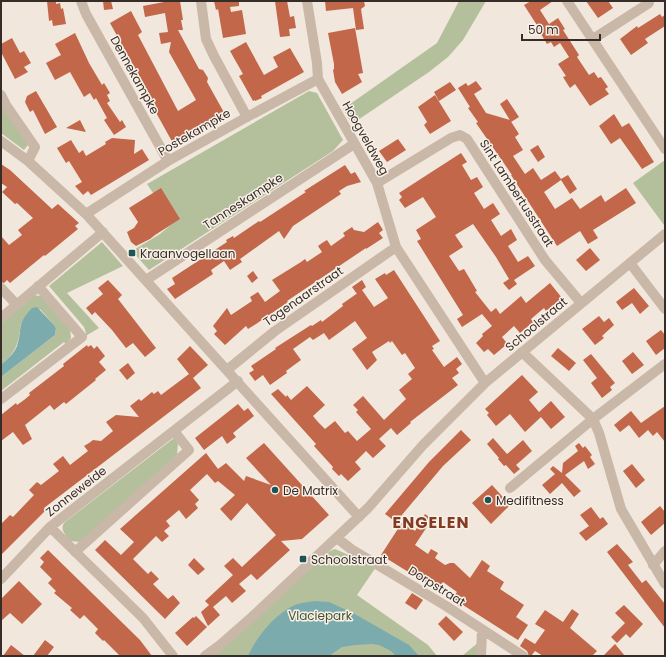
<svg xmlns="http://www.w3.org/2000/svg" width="666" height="657" font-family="Poppins,sans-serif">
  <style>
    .green { fill: #b4c09c }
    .water { fill: #7cabad }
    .building { fill: #c26749 }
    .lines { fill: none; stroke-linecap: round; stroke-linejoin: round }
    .minor { stroke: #c9b7a8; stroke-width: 10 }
    .poi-dot { fill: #1f5356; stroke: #f9f1e8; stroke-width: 1.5 }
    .labels { text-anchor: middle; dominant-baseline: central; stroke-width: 3; stroke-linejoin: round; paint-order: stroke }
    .street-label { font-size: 12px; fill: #362d28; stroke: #f9f1e8 }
    .poi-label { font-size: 12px; fill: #362d28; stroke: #f9f1e8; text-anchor: start }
    .park-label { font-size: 12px; fill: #45542d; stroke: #f9f1e8 }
    .district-label { font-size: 16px; font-weight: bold; letter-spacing: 1px; fill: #833b24; stroke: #f9f1e8 }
  </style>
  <rect width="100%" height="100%" fill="#f1e7dc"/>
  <path class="green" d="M459,1h27l-23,39 -15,17 -19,15 -77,52 -9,-15 94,-66z
    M309,91l8,2 26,47 -10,11 -184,119 -17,-19 28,-17 13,-11 -26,-39z
    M1,103l27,42 -4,5 -23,-17z
    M665,160v64l-1,1 -31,-42z
    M102,242l21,24 -56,27 32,35 -15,9 2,-4 -2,-6 -35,-41z
    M33,295l8,1 29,32 1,10 -5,7 -2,-3 -63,49v-14l54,-42 1,-7 -2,-3 -14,-16 -19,15c-3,20 -4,27 -20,41v-42z
    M174,438l4,5 -1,13 -97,86 -10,-1c-5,-7 -11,-12 -5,-19z
    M335,549l41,18 -19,28 71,50 9,11h-224l117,-105z
    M479,642l-1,14h-16z"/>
  <path class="water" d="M37,307l17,18 2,3 -1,7 -54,42v-12c6,-6 13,-11 16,-19 6,-18 -1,-21 15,-38z
    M314,601l15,1 24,11 56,32 10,11h-23l-5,-5 -12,-6 -8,-1 -15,1 -14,2 -13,9h-81c9,-20 27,-42 47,-51 5,-2 13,-3 19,-4z"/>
  <path class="building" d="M47,1h9v3l4,-1 1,6 2,-1 3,16 -13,2 -1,-6 -3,1z
    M103,1h8l2,8 -9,1z
    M164,1h16l3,19h-2l2,10h-5l21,39 4,1 5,8 -1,4 19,34 -52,29 -25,-45 3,-1 -42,-76 21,-12 11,21 -4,3 40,76 18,-11 -27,-48 2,-10 -10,2 -2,-11 9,-1 -3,-19 -20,4 -2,-11 21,-4z
    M214,1h25v5l-9,1 1,5 11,-2 4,24 -23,4 -5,-29 -2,1z
    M275,1h12l3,16 4,-1 2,12 -7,1 1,7 -10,1z
    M325,1h39l1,5 -4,3 3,20 -8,1 -3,-22 -27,3z
    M531,1h22l-13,9 9,14 9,-6 7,11 -2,1 16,25 -2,2 12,18 5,-3 4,6 3,-1 7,10 -3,2 4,5 -19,12 -15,-22 -5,4 -2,-3 -5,-8 3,-1 -8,-12 11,-7 -9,-14 -6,4 -3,-5 -4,2 -6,-10 1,-1 -18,-28z
    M586,1h22l5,7 -15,10z
    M660,14l2,3 3,-2v11l-20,13 3,4 -17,12 -11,-16 17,-13 1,2z
    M355,28l8,45 -5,1 4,8 -20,12 -7,-12 -2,-12 1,-1v-5l-6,-31z
    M75,33l14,30 13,22 2,-2 6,10 -3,2 3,6 -3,2 13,19 2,-2 4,7 -12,8 -10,-15 3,-2 -11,-20 -2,2 -4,-7 -6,4 -14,-25 -15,8 -9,-17 15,-8 -6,-11z
    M12,38l8,15 4,-2 7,12 -7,4 4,5 -13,7 -14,-27v-8z
    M246,42l18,33 14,-8 -5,-10 17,-9 14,24 -43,24 1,2 -7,3v-1l-2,1 -14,-25 4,-2 -13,-23z
    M476,81l6,8 -8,5 12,19 24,7 9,14 -4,3 8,13 -10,6 12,18 8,-6 8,12 14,-9 6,8 7,-4 9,14 -7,5 -9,-14 -17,12 11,17 17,-11 8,11 21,-14 4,7 21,-14 10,15 -43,27 5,8 -10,6 -8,-13 -23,15 -46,-71h1l-36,-52 2,-1 -10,-14 2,-1 -12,-19 8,-5 2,3z
    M450,82l6,8 -17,11 -5,-9z
    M36,91l21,36 -12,7 -12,-24 -3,2 -5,-10 2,-6z
    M435,95l16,26 -21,13 -6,-9 3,-3 -9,-15z
    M507,99l12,18 -8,5 -11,-18z
    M614,114l8,13 7,-4 25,39 -12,7 -22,-31 -9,6 -12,-18z
    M80,120l6,12 -20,-4z
    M112,138l23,2 -1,14 8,-5 7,11 -58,35 -3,-4 -5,4 -8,-9 7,-4 -13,-21 -3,2 -9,-15 14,-8 8,13 4,-3 3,6 20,-12 -1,-2z
    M398,139l8,11 -19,12 -8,-11z
    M538,145l7,12 -7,5 -8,-12z
    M461,153l6,9 -5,3 9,15 6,-3 6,10 -9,6 10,16 9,-6 7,11 -9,6 10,16 10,-7 6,11 -9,6 10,16 10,-6 7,10 -21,14 3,4 -8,6 -6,-7 6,-4 -13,-22 -23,-33 -18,11 8,12 -14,9 10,15 5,-2 13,22 -2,1 16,20 5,-4 4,6 21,-18 5,7 24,-20 12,15 -16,13 -2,-3 -13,11 2,3 -13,11 -6,-7 -12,11 4,5v3l-12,10 -6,-6 -4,3 -8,-9 7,-7 -1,-2 10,-8 -10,-12 -20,13 -5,-8 6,-4 -46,-74 4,-2 -5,-9 20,-13 -13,-20 -18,11 -6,-8 3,-3 -3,-4z
    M1,164l9,6 42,39 6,-5 21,19 -4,3 3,3 -33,27 -1,-1 -34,28 -3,-3 -3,3 -3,-1v-46l8,9 13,-10 -4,-5 15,-12 -16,-15 -2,1 -13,-12 5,-5 -6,-4z
    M345,165l6,9 4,-2 6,10 -14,4 -8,5 2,3 -48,32 -9,13 -5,-8 -39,28 2,3 -12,8 -6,-9 -13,9 2,4 -38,25 -8,-10 8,-5 -3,-6 55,-36 -1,-2 7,-4 1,2 25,-17 1,1 46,-30 -2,-1z
    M161,188l19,31 -25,16 -5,4 -14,7 -5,-4 -4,-10 7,-4 4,-6 -9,-14z
    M378,222l5,8 -4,3 4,5 -17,11v-1l-79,53 1,1 -32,22 -8,5 -2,-3 -21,19 -11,-11 3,-3 -4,-5 14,-18 4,7 21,-14 -2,-4 8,-5 7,10 15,-11 -8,-11 29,-18 4,-3 2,3 15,-10 -4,-6 4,-3 5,-3 4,6 14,-10 -2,-3 9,-6 2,3 10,2z
    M590,248l10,12 -14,11 -10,-11z
    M394,270l46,71 -8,5 2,3 -2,1 12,17 13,-10 5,7 -6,5 3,4 -7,5 6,7 -48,37 1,1 -14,12 -6,-7 -12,11 7,7 -13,12 -7,-7 -11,11 6,7 -13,12 -7,-7 -2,2 -7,-7 1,-2 -19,-21 2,-2 -45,-50 7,-5 8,8 1,-2 4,5 16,-14 18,19 -12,11 5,6 7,7 10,-8 10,12 3,-2 9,10 14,-12 -15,-17 2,-2 -5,-5 10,-9 21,24 22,-21 -7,-9 13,-11 -4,-5 7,-6 -10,-15 -3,2 -10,-14 -2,2 -1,-2 -17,11 5,8 -10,10 -15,-21 15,-11 -12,-17 -26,19 -5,-7 -11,7 -3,-3 -17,12 8,11 -15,11 1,2 -17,12 -7,-10 -8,6 -6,-8 5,-3 -3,-4 25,-17 -1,-1 36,-23 1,1 9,-6 1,2 21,-16 -1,-2 20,-14 12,17 14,-9 -13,-19 10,-6 1,2z
    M253,271l5,7 -6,5 -5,-7z
    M108,280l14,15 -4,4 38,49 -11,9 -12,-14 -7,5 -14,-18 -17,-18 -3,3 -6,-7 17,-14 -5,-6z
    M362,280l4,7 -9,7 -5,-7z
    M634,288l15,18 -9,8 -8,-11 -10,7 -6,-8z
    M599,316l5,6 5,-4 5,7 -12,11 2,2 -9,7 -13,-16z
    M661,330l4,5v13l-9,7 -10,-14z
    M87,345l1,2 3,-2 3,4 3,-3 8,10 -6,6 7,8 -11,9 1,1 -30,24 -2,-2 -10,8 -4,-5 -25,20 7,14 -9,6 -10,-13 -12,9v-26l15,-12 1,2 7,-5 6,-5 -1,-2 35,-27 -1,-2z
    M190,346l18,19 -15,13 8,10 -157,120 2,2 -45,45v-31l9,-9 3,2 21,-22 -5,-5 8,-8 4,3 18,-14 -6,-7 10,-8 7,9 18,-14 -4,-5 5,-3 4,-3 8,1 12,-10 -7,-9 10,-7 23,2 -9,-11 9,-7 2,2 11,-9 2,2 4,-3 3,4 28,-21 -12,-15z
    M558,348l18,15 -7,8 -18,-15z
    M633,352l11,13 -12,9 -10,-13z
    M591,354l24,29 -5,4 2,3 -10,8 -11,-15 6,-5 -14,-18z
    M128,363l7,10 -8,7 -8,-10z
    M522,375l16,17 -9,8 10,12 12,-11 14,16 -14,12 -10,-12 -16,15 -15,-18 -14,12 -9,-11 2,-2 -4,-4z
    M238,404l6,7 4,-3 6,8 -21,17 3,4 -9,7 -5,-8 -18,14 -9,-12z
    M665,406v36l-8,-10 -4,4 -5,-6 -9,8 -10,-13 -9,7 -6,-7 17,-14 10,12z
    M461,430l10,10 -28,26 -47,56 -11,-8 44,-52z
    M493,438l14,16 16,-14 9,11 -16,14 4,4 -6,5 -8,-9 -2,1 -6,-7 1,-1 -12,-14z
    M264,443l65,72 -27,24 -21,2 9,9 -33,30 -6,-6 -12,10 7,7 -14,12 -6,-7 -13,11 7,8 -12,11 -7,-14 8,-7 -4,-4 28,-26 -9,-9 9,-8 9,9 34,-32 -29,-32 -16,18 -11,-12 15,-14 -17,-14 -3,2 -8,-9 -17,16 9,10 -4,4 3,4 -12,11 -7,-9 -13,11 4,5 -6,5 5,5 -7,6 -6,-6 -23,23 15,15 3,-3 8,8 -6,5 15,15 5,-4 7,8 -15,16 -70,-69 10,-10 16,15 13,-13 -14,-13 86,-76 12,16 8,-6 18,18 2,-5 25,9 -25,-27z
    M579,443l4,5 2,-2 7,9 -2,2 5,7 -7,5 -4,-8 -19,14 16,16 -7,6 -12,-14 -12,11 -8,-9 13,-11 -5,-5 3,-3 9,7 1,-10 15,-12 -3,-5z
    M632,464l13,16 -9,8 -13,-17z
    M492,485l18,20 -19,19 -19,-21z
    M660,506l5,6v11l-14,12 -10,-13z
    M591,507l9,12 3,-2 5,7 -22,17 -7,-8 10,-7 -9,-11z
    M425,514l7,5 -17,26 13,9 3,-5 7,4 -3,5 10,7 5,-2h4l16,15 12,-18 8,6 -3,5 17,11 -4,7 24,16 -8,12 12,8 -10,15 -55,-35 -2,3 -10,-8 6,-8 -14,-10 -3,5 -11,-7 -2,3 -16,-11 -1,1 -29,-18 22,-34 12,10z
    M617,544l16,18 -5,3 14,18 4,-3 19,24v24l-58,-76z
    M48,550l92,90 12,16h-32l-16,-16 -1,1 -8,-8 3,-4 -14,-14 -4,4 -10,-9 2,-2 -18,-15 2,-2 -8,-8 4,-4 -12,-12 4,-5 -4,-4z
    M194,558l11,11 -7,6 -10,-10z
    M19,581l23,23 -20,20 -12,-11 -9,8v-22z
    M412,593l11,7 -7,10 -11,-7z
    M624,605l19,19 -13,14 -4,-4 -9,9 -6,-6 14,-14 -10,-10z
    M572,609l7,5 -9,14 27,23 -5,5h-49l-8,-5 -4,5h-2l-2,-5 -7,-5 5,-8 10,6 10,-14 -10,-6 10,-14 18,12z
    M196,616l11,11 -20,19 -12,-13 18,-16 1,1z
    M446,616l17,16 -9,9 -16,-17z
    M45,640l9,7 -7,9h-14z
    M615,644l10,12h-22z
    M11,645l14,11h-22z"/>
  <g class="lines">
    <path class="minor" d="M81,1l5,13 82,147
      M201,1l5,38 8,17 33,61
      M307,1l10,62 1,16 59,104 19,64 89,136
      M567,1l98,148
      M593,39l56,-36v-2
      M1,95l5,10 29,42 -7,14
      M1,141l27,20 58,53 273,303
      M377,183l74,-45 9,-3 7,4 78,121 36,43
      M86,214l82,-53 79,-44 71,-38
      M630,263l35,46
      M146,280l208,-136
      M1,288l15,16
      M1,318l102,-86
      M522,352l71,67 6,14 22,76 44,75
      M227,370l48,-39 121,-84
      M1,399l81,-62 -44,-51
      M510,488l83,-69 72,-55
      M50,527l93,91 30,38
      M337,538l14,11 95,57 77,50
      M75,552l114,-102 -15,-19
      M653,565l12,-14
      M1,579l49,-52 188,-146
      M205,656l15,-11 32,-28 116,-109 55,-63 62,-62 180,-149
      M481,656l1,-26"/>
  </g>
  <g class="poi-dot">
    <rect x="128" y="249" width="8" height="8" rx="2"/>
    <circle cx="275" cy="490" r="4"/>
    <circle cx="488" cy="500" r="4"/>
    <rect x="299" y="555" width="8" height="8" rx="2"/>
  </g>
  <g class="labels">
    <g class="street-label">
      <text transform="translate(135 75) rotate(61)">Dennekampke</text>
      <text transform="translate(194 132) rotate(-30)">Postekampke</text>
      <text transform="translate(366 138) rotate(61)">Hoogveldweg</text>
      <text transform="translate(517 193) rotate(57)">Sint Lambertusstraat</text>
      <text transform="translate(243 201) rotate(-33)">Tanneskampke</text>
      <text transform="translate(303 296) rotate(-35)">Togenaarstraat</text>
      <text transform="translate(536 324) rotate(-40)">Schoolstraat</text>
      <text transform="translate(76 491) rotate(-38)">Zonneweide</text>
      <text transform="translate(437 586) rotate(32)">Dorpstraat</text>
    </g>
    <g class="poi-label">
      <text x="140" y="253">Kraanvogellaan</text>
      <text x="283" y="490">De Matrix</text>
      <text x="496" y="500">Medifitness</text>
      <text x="311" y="559">Schoolstraat</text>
    </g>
    <g class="park-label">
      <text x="320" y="615">Vlaciepark</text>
    </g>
    <g class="district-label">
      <text x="431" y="522">ENGELEN</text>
    </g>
  </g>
  <rect width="666" height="657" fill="none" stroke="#362d28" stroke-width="4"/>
  <path d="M522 34v6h78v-6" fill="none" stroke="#362d28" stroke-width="2"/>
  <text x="528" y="34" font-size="12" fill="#362d28" stroke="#f9f1e8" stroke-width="3" paint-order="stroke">50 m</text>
</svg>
